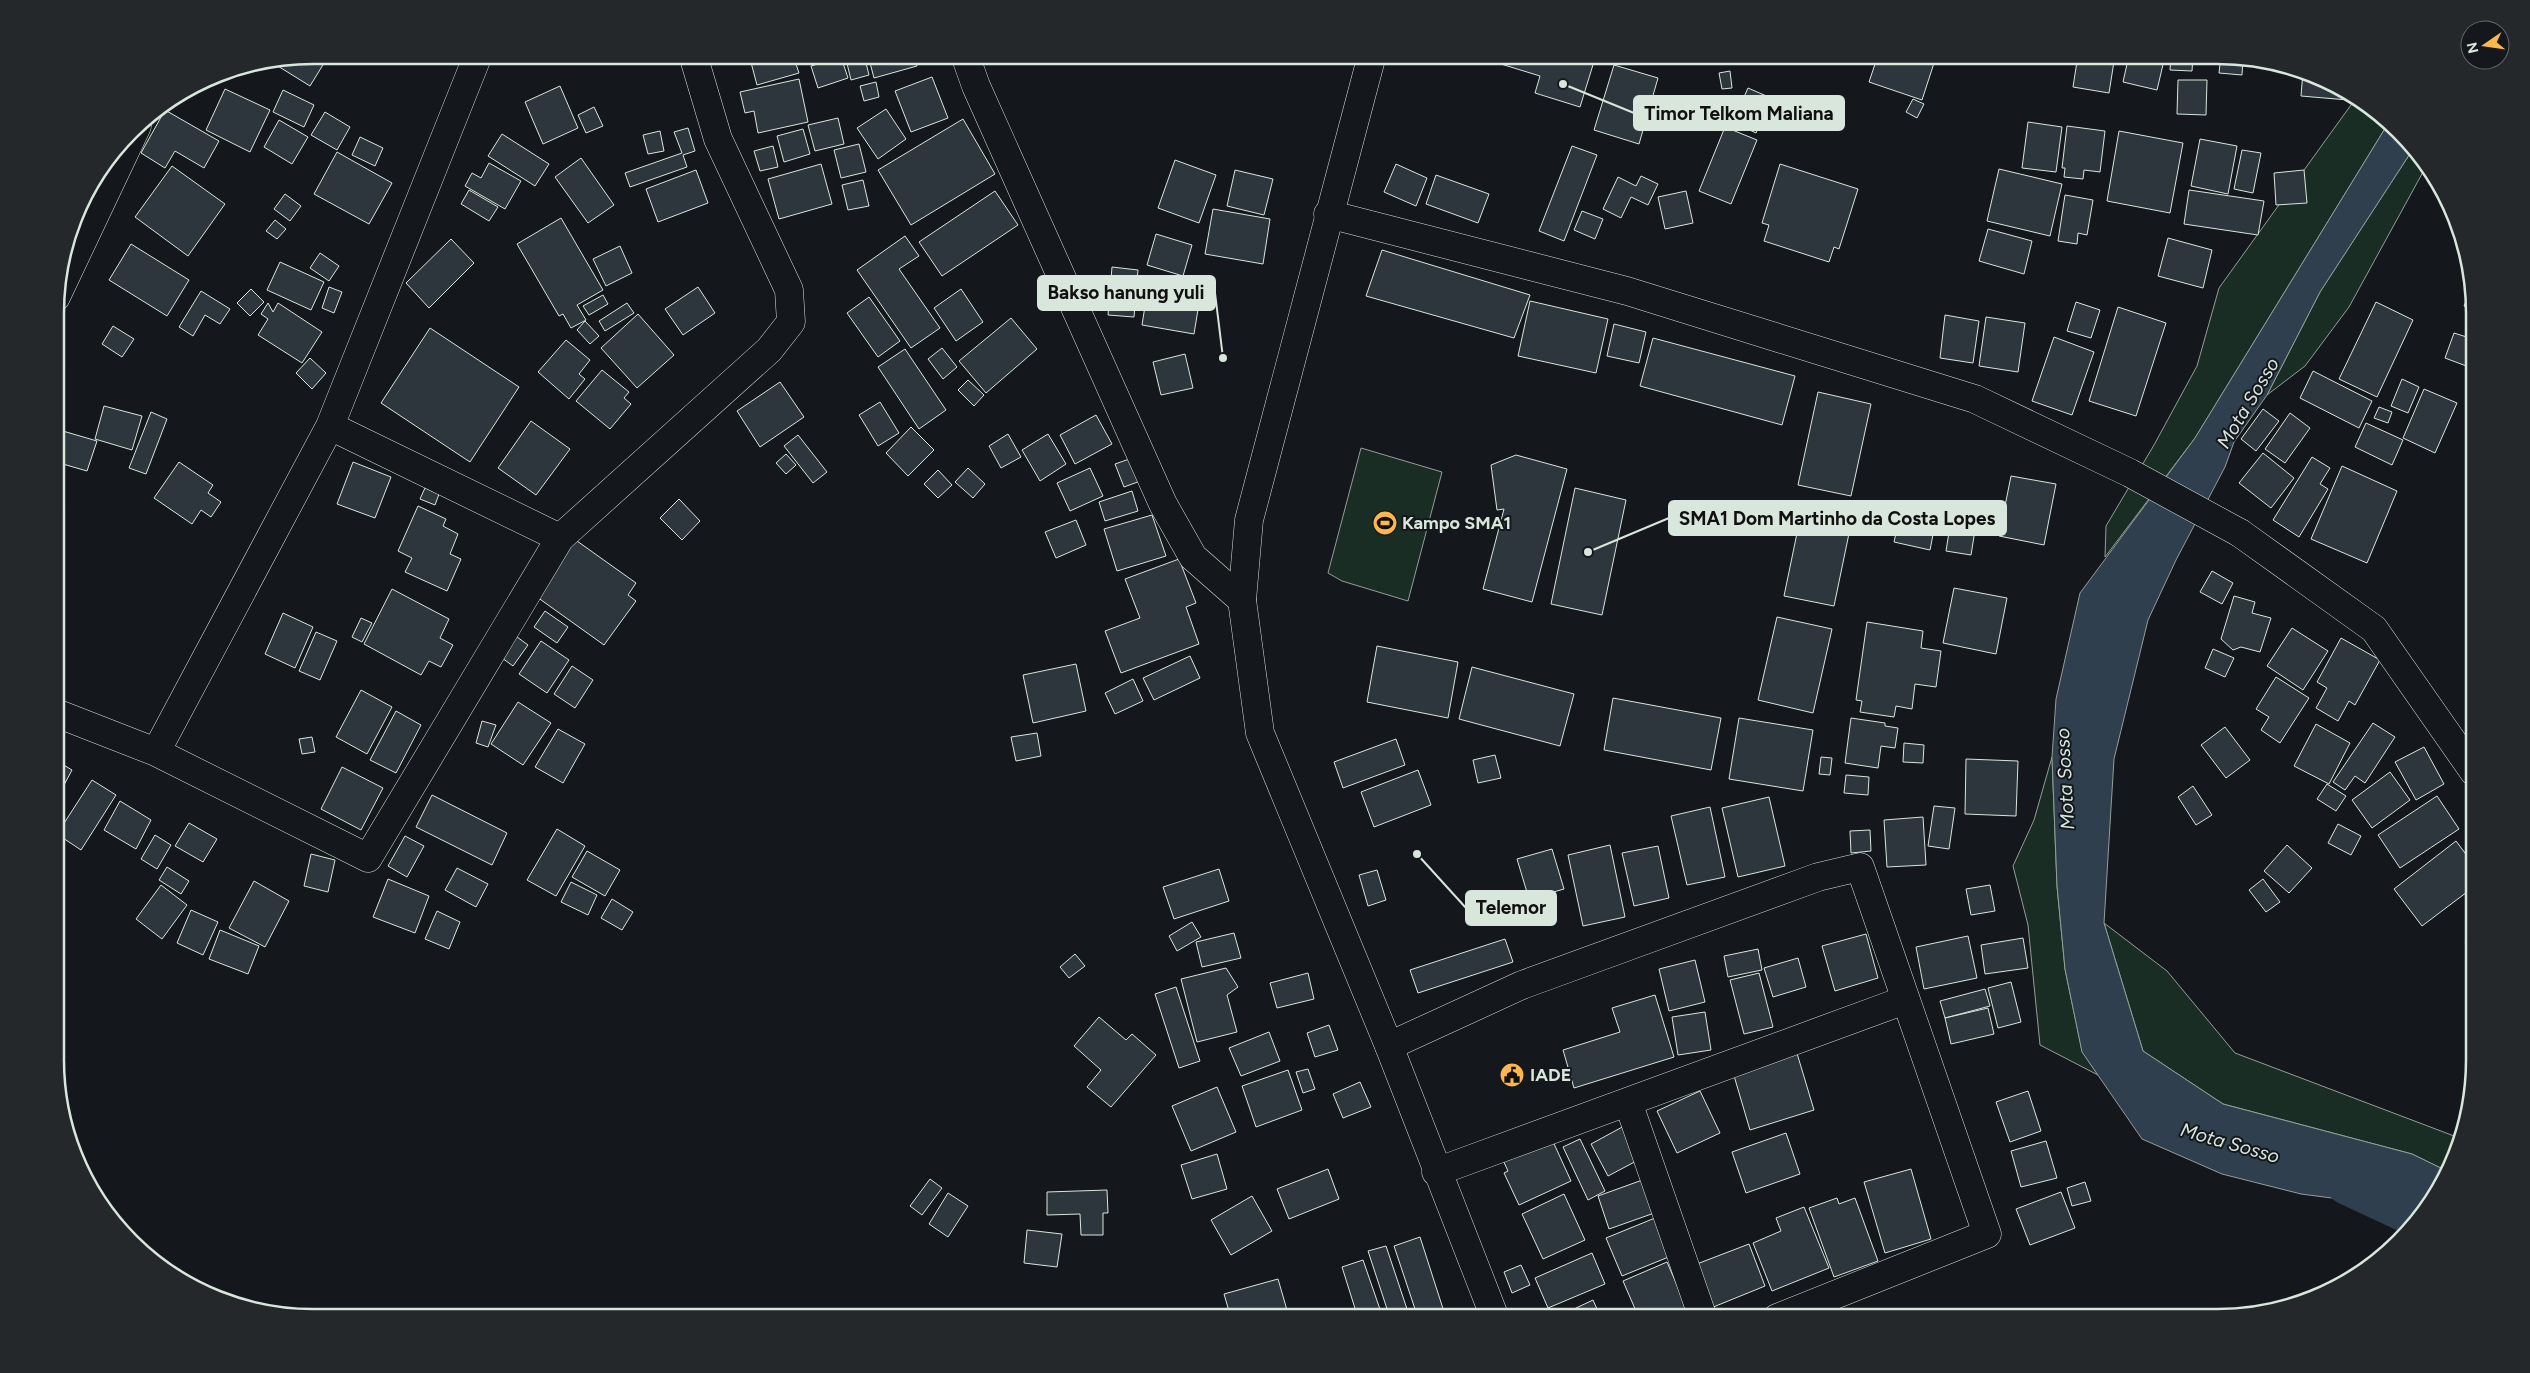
<svg xmlns="http://www.w3.org/2000/svg" width="2530" height="1373" font-family="Figtree,sans-serif">
  <style>
    .green { fill: #1a2d24; stroke: #939e99 }
    .water { fill: #2f3f4d; stroke: #939e99 }
    .lines { fill: none; stroke-linecap: round; stroke-linejoin: round }
    .river { stroke: #2f3f4d; stroke-width: 55 }
    .building { fill: #2c363c; stroke: #d8e6dc }
    .street-casing { stroke: #d8e6dc; stroke-width: 29 }
    .secondary-casing { stroke: #d8e6dc; stroke-width: 29 }
    .primary-casing { stroke: #d8e6dc; stroke-width: 29 }
    .street { stroke: #14181c; stroke-width: 28 }
    .secondary { stroke: #14181c; stroke-width: 28 }
    .primary { stroke: #14181c; stroke-width: 28 }
    .labels { text-anchor: middle; dominant-baseline: central; stroke-width: 4; stroke-linejoin: round; paint-order: stroke }
    .poi-label { font-size: 18px; font-weight: bold; fill: #d8e6dc; stroke: #14181c; text-anchor: start }
    .water-label { font-size: 19px; font-style: italic; fill: #d8e6dc; stroke: #14181c }
    .rim { fill: none; stroke: #d8e6dc; stroke-width: 2.5 }
    .leader { fill: none; stroke: #d8e6dc; stroke-width: 2 }
    .callout-dot { fill: #d8e6dc; stroke: #14181c; stroke-width: 2 }
    .callout { fill: #d8e6dc; stroke: #d8e6dc; stroke-width: 2 }
    .callout-label { font-size: 19px; text-anchor: middle; font-weight: bold; fill: #111 }
  </style>
  <rect width="100%" height="100%" fill="#14181c"/>
  <path class="green" d="M2356,98l33,24 -194,316 -90,119 1,-31 48,-81 43,-79 22,-78z
    M2413,149l16,17 -6,6 -74,135 -44,59 -38,29 53,-103z
    M1361,448l81,24 -34,129 -66,-20 -14,-8z
    M2052,757l5,129 8,83 17,82 16,24 -58,-30 -12,-120 -15,-59 21,-46z
    M2104,923l63,48 68,82 227,86 -13,33 -37,-18 -189,-50 -80,-53z"/>
  <path class="water" d="M2389,122l24,27 -93,143 -53,103 -33,47 -9,25 -49,93 -28,60 -34,139 -10,164 39,128 80,53 189,50 37,18 -25,38 -123,-16 -79,-20 -80,-35 -60,-87 -17,-83 -8,-83 -5,-129 4,-58 24,-106 115,-155z"/>
  <g class="lines">
    <path class="river" d="M2350,1178l73,34"/>
  </g>
  <path class="building" d="M313,55h16l-19,31 -37,-23z
    M749,55h44l6,18 -42,12z
    M795,55h25l1,2 -25,5z
    M845,55h19l5,20 -18,5z
    M868,55h46l3,11 -43,12z
    M1596,55l-16,52 -45,-14 5,-17 -65,-20z
    M1878,55h31l25,8 -12,37 -53,-18z
    M2078,55h37l-6,38 -36,-6z
    M2129,55l36,1 -8,34 -34,-8z
    M2171,55h22l-1,16 -22,-1z
    M2221,55l22,3 -1,17 -23,-2z
    M841,57l7,21 -30,10 -7,-22z
    M1614,65l44,13 -19,66 -45,-14z
    M1730,71l2,17 -10,1 -3,-16z
    M2303,71l28,11 18,11 -1,7 -47,-4z
    M932,77l16,41 -37,14 -16,-41z
    M799,79l9,43 -50,11 -4,-22 -9,2 -5,-21z
    M2178,80h29l-1,35 -29,-1z
    M876,82l3,15 -15,4 -4,-15z
    M560,86l18,42 -35,16 -18,-42z
    M1748,88l23,10 -15,35 -23,-11z
    M225,89l45,21 -20,42 -44,-22z
    M283,90l31,15 -10,22 -31,-15z
    M1913,99l11,5 -7,14 -11,-6z
    M594,107l9,19 -17,7 -8,-18z
    M886,109l20,30 -28,20 -21,-31z
    M165,110l54,31 -15,27 -29,-17 -10,17 -24,-15z
    M325,112l25,15 -13,23 -26,-15z
    M838,118l6,26 -29,7 -7,-26z
    M963,119l32,55 -84,51 -33,-55z
    M279,120l29,17 -16,27 -28,-17z
    M2028,122l34,5 -6,45 -34,-4z
    M2067,126l38,5 -5,41 -16,-2 -1,9 -19,-2 1,-9h-3z
    M1725,127l32,13 -26,64 -32,-13z
    M688,128l7,23 -12,4 4,12 -57,20 -5,-14 57,-20 -8,-21z
    M803,129l7,25 -26,8 -7,-26z
    M660,131l4,20 -16,3 -5,-19z
    M2119,131l64,12 -13,70 -63,-12z
    M502,134l47,30 -14,22 -47,-30z
    M360,137l23,11 -8,18 -23,-11z
    M2200,139l37,7 -9,48 -37,-8z
    M859,144l7,28 -25,6 -7,-28z
    M773,146l5,21 -18,4 -6,-20z
    M1572,146l25,9 -33,86 -25,-10z
    M2242,150l19,3 -8,40 -19,-4z
    M337,152l55,31 -23,41 -55,-30z
    M581,158l33,47 -26,18 -33,-46z
    M1175,160l41,15 -17,48 -41,-15z
    M489,163l32,18 -16,28 -40,-23 7,-13 9,5z
    M821,164l11,40 -53,15 -11,-40z
    M1396,164l31,14 -11,28 -32,-14z
    M1780,164l78,25 -19,60 -5,-2 -5,15 -65,-21 5,-16 -7,-2z
    M172,166l53,38 -37,52 -53,-39z
    M1999,169l63,15 -12,52 -63,-15z
    M696,170l12,33 -50,19 -12,-33z
    M1235,170l38,9 -9,36 -37,-9z
    M2304,170l3,33 -31,2 -2,-32z
    M1436,175l53,19 -11,29 -52,-19z
    M1641,176l17,8 -10,21 -17,-8 -10,21 -18,-9 15,-32 18,9z
    M863,180l6,26 -21,4 -6,-25z
    M469,190l29,17 -9,14 -28,-17z
    M2189,190l75,11 -6,34 -74,-11z
    M995,191l23,34 -76,51 -23,-34z
    M1686,191l7,32 -28,6 -7,-32z
    M285,194l16,12 -11,15 -16,-12z
    M2065,195l28,5 -6,35 -9,-2 -1,11 -19,-3z
    M1213,209l57,10 -7,45 -58,-10z
    M1582,211l21,8 -8,20 -21,-9z
    M561,218l42,72 -26,15 9,15 -15,8 -8,-14 -4,2 -42,-72z
    M275,220l11,9 -9,10 -11,-8z
    M1988,229l44,12 -8,33 -45,-13z
    M1156,234l36,11 -9,31 -36,-11z
    M905,236l14,20 -20,13 41,59 -29,20 -54,-78z
    M2168,238l44,12 -9,38 -45,-12z
    M451,239l23,24 -45,45 -23,-25z
    M131,244l58,36 -22,36 -58,-36z
    M620,246l12,27 -26,13 -13,-27z
    M1382,250l148,45 -16,43 -148,-42z
    M320,253l19,13 -10,15 -19,-13z
    M280,262l44,20 -13,28 -44,-20z
    M1112,267l26,3 -4,47 -26,-2z
    M2473,285v25l-9,-4z
    M329,287l13,5 -8,21 -12,-5z
    M698,287l17,26 -32,22 -18,-26z
    M1148,287l52,10 -6,37 -52,-9z
    M251,289l13,13 -14,14 -13,-13z
    M961,289l22,33 -27,19 -22,-33z
    M201,291l29,18 -10,15 -15,-9 -12,21 -14,-9z
    M603,295l5,9 -19,11 -6,-9z
    M869,297l31,44 -22,16 -31,-44z
    M1530,301l78,18 -12,54 -78,-17z
    M2076,302l24,8 -9,28 -24,-7z
    M2376,302l37,18 -36,77 -38,-18z
    M268,303l5,9 5,-9 44,29 -20,31 -44,-28 10,-16 -7,-5z
    M627,303l7,10 -29,18 -6,-10z
    M2118,307l48,16 -30,93 -47,-15z
    M638,314l36,41 -37,33 -36,-40z
    M1945,315l34,6 -6,42 -33,-5z
    M1986,317l39,6 -7,49 -39,-6z
    M1011,318l26,31 -51,44 -27,-32z
    M585,321l14,15 -9,8 -13,-14z
    M1614,324l32,8 -7,31 -32,-7z
    M113,326l21,13 -12,18 -20,-13z
    M430,328l89,59 -49,75 -89,-59z
    M2454,333l19,6v17l-4,11 -24,-9z
    M2054,337l40,15 -22,63 -40,-14z
    M1653,338l142,38 -13,49 -142,-39z
    M566,340l24,20 -11,14 6,5 -16,20 -31,-27z
    M942,348l15,19 -14,12 -15,-20z
    M905,349l41,61 -27,19 -41,-62z
    M1185,354l8,34 -32,7 -8,-33z
    M310,358l16,15 -14,16 -16,-16z
    M602,370l27,22 -5,6 7,6 -21,25 -34,-28z
    M2313,371l59,30 -13,27 -59,-30z
    M2402,379l17,8 -11,26 -17,-7z
    M968,380l16,15 -10,11 -16,-16z
    M780,382l24,35 -44,30 -23,-36z
    M2424,389l33,14 -22,50 -32,-15z
    M1818,392l53,12 -20,92 -53,-11z
    M880,402l19,31 -21,13 -19,-31z
    M104,406l38,10 -10,34 -37,-11z
    M2379,407l13,5 -4,11 -14,-5z
    M2263,409l16,12 -23,30 -15,-12z
    M151,412l16,7 -21,55 -17,-6z
    M2290,413l20,15 -25,35 -20,-14z
    M1096,415l16,29 -37,20 -15,-29z
    M531,421l39,28 -34,46 -38,-27z
    M2366,423l37,17 -11,25 -37,-18z
    M911,427l23,23 -26,26 -22,-23z
    M56,429l41,12 -10,30 -31,-9z
    M1008,434l13,23 -20,11 -12,-22z
    M1048,434l18,30 -26,17 -18,-31z
    M798,435l29,37 -14,11 -29,-37z
    M2263,453l31,25 -23,30 -32,-25z
    M786,454l10,11 -10,9 -10,-11z
    M1516,455l51,14 -35,133 -49,-13 21,-80 -7,1 -6,-45z
    M1135,457l8,23 -19,7 -9,-23z
    M2312,457l18,11 -10,16 8,5 -29,48 -26,-17z
    M179,462l34,23 -5,8 13,9 -10,15 -10,-7 -9,14 -38,-26z
    M353,462l38,15 -16,41 -38,-14z
    M2342,466l55,25 -30,72 -56,-24z
    M968,468l17,16 -12,14 -18,-16z
    M1090,468l13,28 -33,15 -13,-28z
    M938,470l14,15 -14,13 -14,-14z
    M2011,476l45,8 -12,61 -45,-9z
    M425,488l14,6 -4,11 -15,-6z
    M1575,488l51,12 -24,115 -51,-11z
    M1132,491l6,20 -33,10 -6,-19z
    M679,499l21,22 -18,19 -22,-22z
    M418,506l28,13 -3,7 15,8 -8,20 11,5 -14,32 -42,-19 7,-14 -14,-7z
    M1802,509l50,10 -18,87 -50,-10z
    M1901,511l35,8 -6,31 -36,-8z
    M1152,515l14,41 -49,15 -13,-42z
    M1076,520l10,25 -30,13 -11,-26z
    M1950,526l25,4 -4,25 -25,-4z
    M570,536l66,47 -8,12 8,6 -32,44 -74,-53z
    M1179,559l17,44 -10,4 13,37 -78,29 -16,-42 35,-13 -15,-39z
    M2212,571l21,12 -11,21 -22,-12z
    M1954,588l53,10 -11,56 -53,-11z
    M392,589l57,30 -9,19 13,7 -12,22 -12,-6 -8,14 -57,-31z
    M2234,596l21,6 -3,11 19,5 -11,34 -19,-5 -8,3 -12,-11z
    M545,611l23,16 -11,16 -23,-16z
    M283,613l30,14 -18,41 -30,-14z
    M1777,617l55,12 -19,84 -55,-13z
    M361,618l11,5 -10,19 -10,-5z
    M1867,622l56,9 -2,17 20,3 -5,36 -21,-3 -3,25 -16,-3 -2,11 -34,-5 2,-11 -6,-1z
    M2292,628l36,23 -25,39 -36,-24z
    M316,632l21,9 -17,39 -21,-9z
    M513,634l15,11 -15,21 -15,-11z
    M2341,638l39,22 -25,45 -6,-4 -11,20 -22,-13 11,-20 -10,-6z
    M541,641l28,19 -22,33 -28,-19z
    M1377,646l81,16 -10,56 -81,-16z
    M2213,649l21,9 -9,19 -20,-9z
    M1190,656l10,22 -46,22 -11,-22z
    M1076,664l10,47 -53,12 -10,-48z
    M572,666l21,14 -18,28 -21,-14z
    M1472,667l102,27 -14,52 -101,-27z
    M2276,677l33,21 -29,45 -19,-13 8,-13 -13,-8z
    M1133,679l10,22 -28,13 -10,-21z
    M361,690l31,17 -25,47 -31,-17z
    M1613,698l108,20 -10,52 -107,-20z
    M518,702l33,21 -28,42 -32,-21z
    M396,711l25,14 -25,48 -26,-13z
    M1739,718l74,12 -10,61 -74,-12z
    M1851,718l34,5v3l13,2 -3,20 -14,-2 -3,22 -33,-5z
    M482,721l14,4 -8,22 -12,-4z
    M2373,723l22,14 -30,46 -10,-7 -10,14 -12,-8z
    M2316,724l34,19 -21,41 -35,-18z
    M2225,727l25,33 -24,18 -25,-33z
    M558,729l27,15 -22,39 -28,-16z
    M1037,733l4,23 -25,5 -5,-24z
    M312,737l3,15 -13,2 -3,-15z
    M1396,739l9,26 -62,23 -9,-26z
    M1904,743l20,2 -1,18 -20,-1z
    M2424,747l20,37 -28,16 -21,-38z
    M1495,755l6,23 -23,5 -5,-23z
    M1821,757l11,1 -2,17 -11,-1z
    M1966,759l52,2 -2,55 -51,-2z
    M57,761l15,9 -15,28z
    M342,767l41,21 -22,42 -40,-21z
    M1418,770l13,35 -57,22 -13,-35z
    M2390,772l20,28 -38,28 -20,-28z
    M1846,775l23,2 -1,18 -24,-2z
    M92,780l24,15 -35,55 -24,-16z
    M2327,784l19,12 -10,15 -19,-12z
    M2193,786l19,29 -16,10 -18,-28z
    M432,795l75,38 -15,32 -76,-38z
    M2437,796l22,33 -59,39 -22,-33z
    M1769,797l16,69 -47,11 -16,-69z
    M120,801l31,19 -15,29 -32,-19z
    M1934,806l21,2 -6,41 -21,-3z
    M1710,807l15,70 -38,8 -16,-69z
    M1923,817l3,48 -39,2 -3,-47z
    M189,823l28,16 -14,23 -28,-16z
    M2338,824l23,12 -10,19 -23,-12z
    M557,829l28,17 -29,50 -29,-16z
    M1870,830l1,21 -20,2 -1,-22z
    M155,835l16,10 -14,24 -16,-10z
    M405,836l19,10 -17,31 -19,-11z
    M2456,841l18,24 1,21 -53,40 -28,-37z
    M1610,845l15,72 -42,9 -15,-71z
    M2287,845l25,23 -23,25 -25,-22z
    M1658,846l11,52 -35,8 -12,-53z
    M1552,849l12,40 -35,10 -12,-40z
    M587,851l33,19 -15,26 -33,-19z
    M311,854l24,6 -7,32 -24,-6z
    M167,867l22,14 -8,13 -22,-14z
    M457,868l31,16 -12,23 -31,-17z
    M1219,869l10,32 -55,18 -11,-32z
    M1377,870l9,30 -18,6 -9,-31z
    M388,879l41,17 -14,37 -42,-16z
    M2263,879l17,23 -14,10 -17,-22z
    M254,881l35,20 -24,46 -36,-19z
    M571,882l26,13 -9,20 -27,-13z
    M161,885l26,20 -25,34 -26,-20z
    M1990,885l5,26 -24,4 -5,-26z
    M612,899l21,13 -11,18 -21,-12z
    M191,910l27,12 -15,33 -26,-12z
    M437,911l23,11 -11,27 -24,-10z
    M1192,922l9,15 -24,14 -8,-15z
    M220,930l39,16 -11,28 -39,-15z
    M1234,933l7,25 -39,9 -6,-25z
    M1866,934l12,44 -43,13 -13,-45z
    M2475,934v22l-10,-14z
    M1968,936l9,42 -53,11 -8,-42z
    M2023,938l5,30 -43,6 -4,-29z
    M1505,939l8,23 -95,31 -8,-23z
    M1758,949l4,21 -34,7 -4,-21z
    M1075,954l10,12 -16,12 -9,-11z
    M1798,958l8,29 -33,10 -9,-29z
    M1695,960l10,42 -36,9 -10,-42z
    M1226,968l12,19 -11,8 10,37 -40,10 -16,-63z
    M1308,973l6,26 -37,9 -7,-25z
    M1759,973l14,54 -29,7 -14,-54z
    M2011,982l10,40 -23,6 -10,-40z
    M1176,987l24,74 -21,7 -24,-74z
    M1985,989l5,17 -45,12 -5,-17z
    M1655,995l19,62 -100,31 -11,-38 57,-18 -8,-24z
    M1988,1008l6,26 -43,10 -6,-26z
    M1705,1012l6,38 -33,5 -6,-38z
    M1099,1017l27,23 6,-6 24,21 -45,52 -24,-20 14,-17 -27,-24z
    M1329,1025l9,25 -23,7 -8,-24z
    M1269,1032l11,29 -39,15 -12,-28z
    M1796,1050l18,60 -64,20 -18,-61z
    M1308,1069l7,20 -12,4 -7,-21z
    M1288,1070l14,40 -46,17 -14,-41z
    M1360,1082l11,25 -28,11 -10,-24z
    M1217,1087l19,45 -45,19 -19,-45z
    M1700,1091l20,42 -43,20 -20,-42z
    M2028,1091l13,40 -31,11 -14,-40z
    M1626,1125l18,32 -36,19 -17,-32z
    M1786,1133l14,41 -54,19 -14,-41z
    M1550,1135l21,46 -52,24 -15,-32 4,-2 -6,-13z
    M1580,1139l25,52 -17,9 -25,-53z
    M2046,1141l11,37 -36,9 -10,-36z
    M1217,1154l10,35 -35,10 -11,-34z
    M1328,1169l11,30 -50,20 -12,-30z
    M1911,1169l20,70 -46,14 -21,-71z
    M1648,1178l12,33 -51,18 -11,-33z
    M930,1179l12,9 -20,27 -12,-9z
    M2085,1182l6,19 -19,5 -5,-18z
    M1107,1190l1,23h-5v22h-22l-1,-21 -33,1v-23z
    M2061,1192l14,36 -45,17 -14,-36z
    M948,1193l20,13 -20,31 -19,-13z
    M1564,1194l21,46 -42,19 -21,-45z
    M1252,1196l20,35 -41,24 -20,-35z
    M1837,1198l2,6 16,-6 23,63 -44,16 -25,-69z
    M1804,1207l25,61 -57,23 -19,-48 28,-12 -5,-13z
    M1655,1218l16,38 -49,20 -16,-38z
    M1027,1230l35,4 -5,33 -33,-4z
    M1420,1237l26,81h-28l-24,-72z
    M1749,1244l16,42 -59,24 -17,-43z
    M1386,1246l24,72h-20l-22,-67z
    M1592,1253l13,31 -57,24 -13,-30z
    M1363,1260l20,58h-25l-16,-51z
    M1667,1262l24,56h-52l-16,-37z
    M1521,1265l9,20 -18,8 -8,-21z
    M1278,1279l11,38 -58,1 -7,-24z
    M1593,1300l8,18h-46z"/>
  <g class="lines">
    <defs>
      <path id="street" d="M965,55l11,31 187,418 30,53 49,43
        M56,297l81,-171
        M330,426l230,112
        M2240,533l134,96 100,143
        M56,713l100,39 212,106 192,-320 209,-188 22,-28 -2,-32 -71,-151 -25,-84
        M156,752l174,-326 148,-371
        M1389,1046l133,-61 296,-108 42,-10 127,367 -210,84
        M1628,1102l75,216
        M1436,1172l469,-172"/>
      <path id="secondary" d="M1328,214l299,77 348,108 155,74 110,60"/>
      <path id="primary" d="M1372,55l-123,465 -7,80 18,133 129,313 106,272"/>
    </defs>
    <use href="#street" class="street-casing"/>
    <use href="#secondary" class="secondary-casing"/>
    <use href="#primary" class="primary-casing"/>
    <use href="#street" class="street"/>
    <use href="#secondary" class="secondary"/>
    <use href="#primary" class="primary"/>
  </g>
  <defs>
    <symbol id="stadium-disc" viewBox="-11 -11 22 22"><circle r="9.5" fill="#ffb74d" stroke="#14181c"/><path d="M0-5a6.5 5 0 1 0 0 10a6.5 5 0 1 0 0-10ZM-3.5-1.8h7v3.6h-7Z" fill="#111"/></symbol>
    <symbol id="civic-disc" viewBox="-11 -11 22 22"><circle r="9.5" fill="#ffb74d" stroke="#14181c"/><path d="M-.6-6.5H3V-4.5H.6V-3L4-1V1h2V6H-6V1h2V-1L-.6-3ZM-1.2 2.5V6h2.4V2.5Z" fill="#111"/></symbol>
  </defs>
  <g fill-rule="evenodd">
    <use href="#stadium-disc" x="1371" y="509" width="28" height="28"/>
    <use href="#civic-disc" x="1498" y="1061" width="28" height="28"/>
  </g>
  <g class="labels">
    <g class="poi-label">
      <text x="1402" y="523">Kampo SMA1</text>
      <text x="1530" y="1075">IADE</text>
    </g>
    <g class="water-label">
      <text transform="translate(2248 403) rotate(-59)">Mota Sosso</text>
      <text transform="translate(2065 779) rotate(-93)">Mota Sosso</text>
      <text transform="translate(2230 1143) rotate(16)">Mota Sosso</text>
    </g>
  </g>
  <path d="M0 0H2530V1373H0ZM313 64H2217A249 249 0 0 1 2466 313V1060A249 249 0 0 1 2217 1309H313A249 249 0 0 1 64 1060V313A249 249 0 0 1 313 64Z" fill="#24282b" fill-rule="evenodd"/>
  <path class="rim" d="M313 64H2217A249 249 0 0 1 2466 313V1060A249 249 0 0 1 2217 1309H313A249 249 0 0 1 64 1060V313A249 249 0 0 1 313 64Z"/>
  <path class="leader" d="M1563 84L1634 113M1223 358L1215 293M1588 552L1669 518M1417 854L1466 908"/>
  <g class="callout-dot">
    <circle cx="1563" cy="84" r="5"/>
    <circle cx="1223" cy="358" r="5"/>
    <circle cx="1588" cy="552" r="5"/>
    <circle cx="1417" cy="854" r="5"/>
  </g>
  <g class="callout">
    <rect x="1634" y="96" width="210" height="34" rx="5"/>
    <rect x="1038" y="276" width="177" height="34" rx="5"/>
    <rect x="1669" y="501" width="337" height="34" rx="5"/>
    <rect x="1466" y="891" width="90" height="34" rx="5"/>
  </g>
  <g class="callout-label">
    <text x="1739" y="120">Timor Telkom Maliana</text>
    <text x="1126" y="299">Bakso hanung yuli</text>
    <text x="1837" y="525">SMA1 Dom Martinho da Costa Lopes</text>
    <text x="1511" y="914">Telemor</text>
  </g>
  <g transform="translate(2485 45) rotate(257)"><circle r="24" fill="#14181c" stroke="#626a69"/>
  <path d="M0-4L9 19L0 12L-9 19Z" fill="#ffb74d"/>
  <text y="-8" font-size="14" font-weight="bold" text-anchor="middle" fill="#d8e6dc">N</text>
  </g>
</svg>
